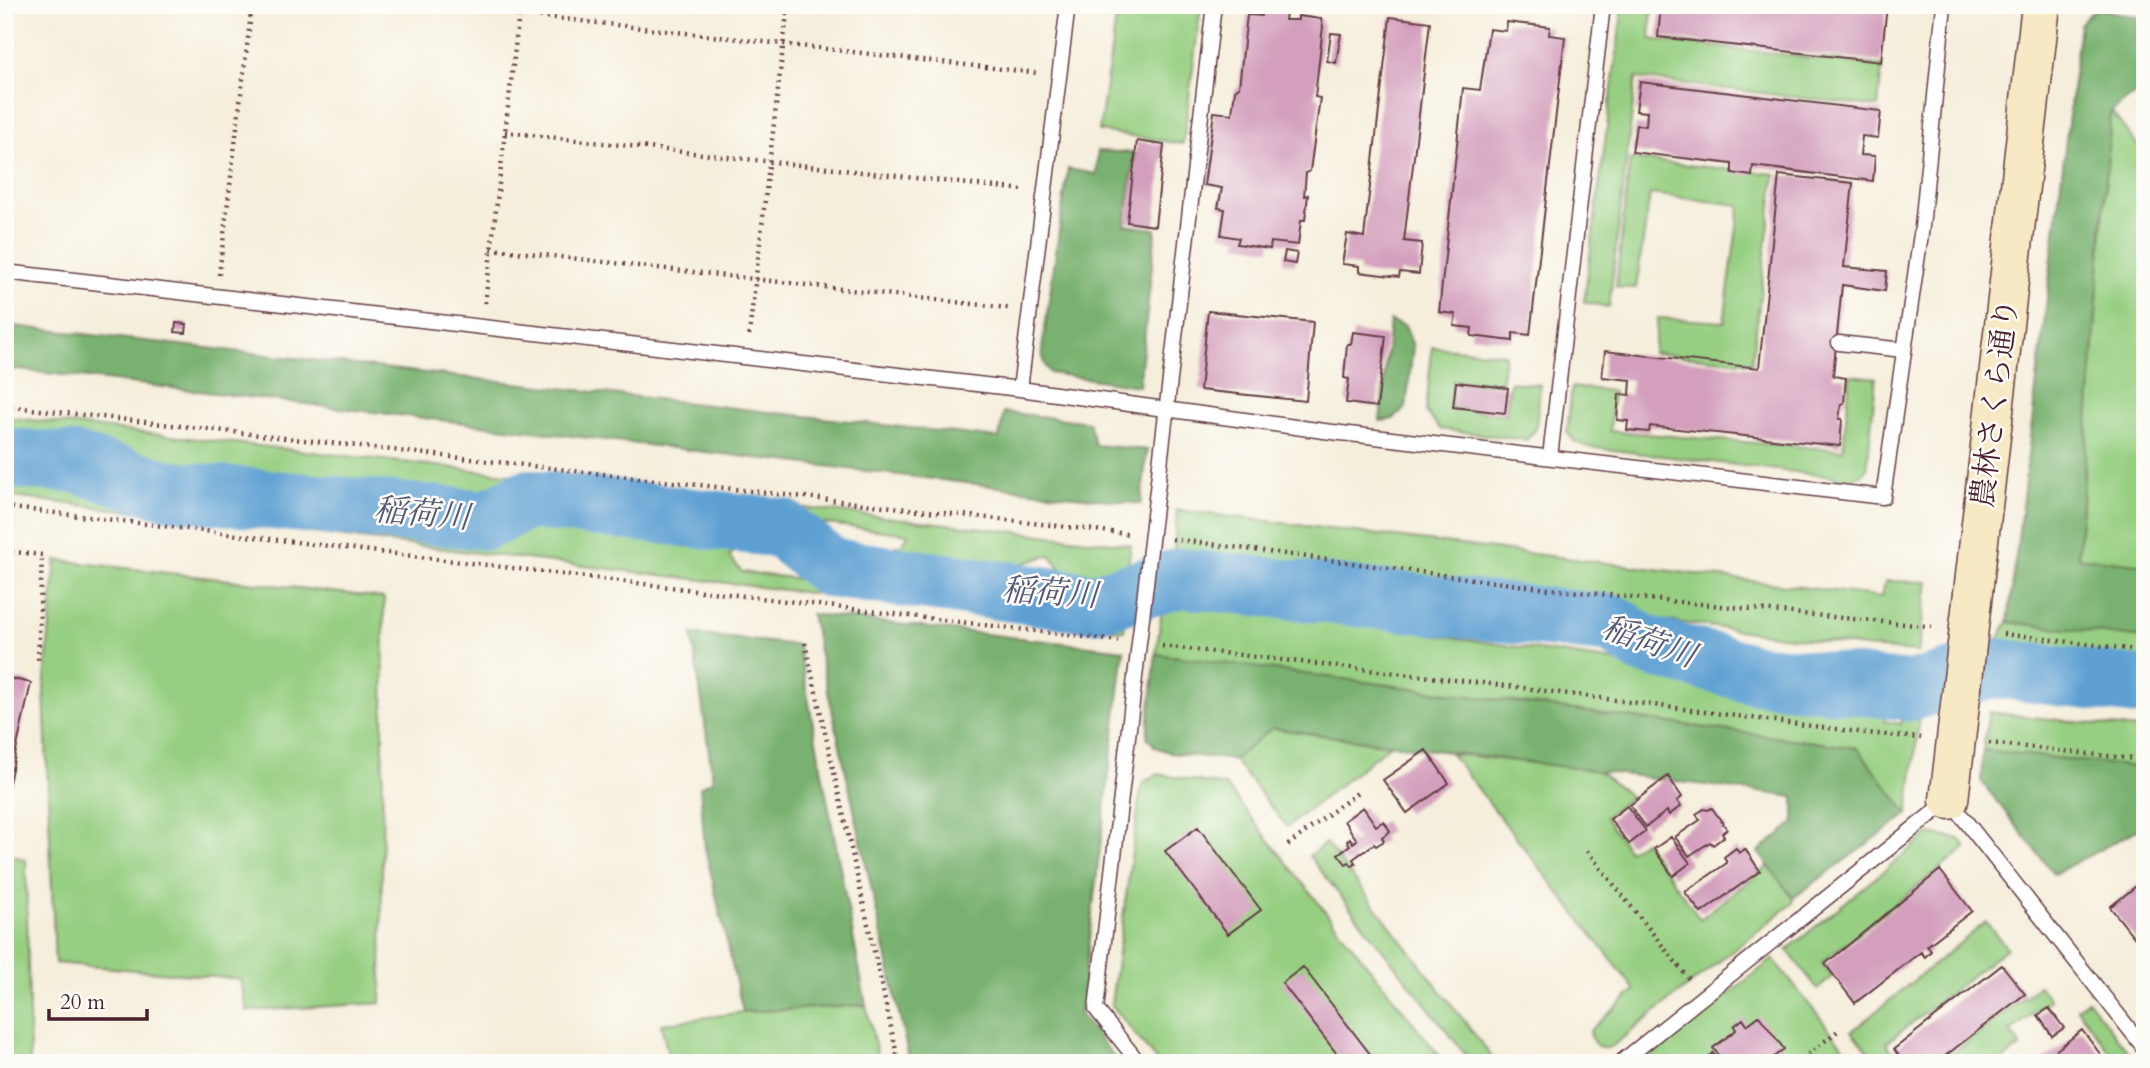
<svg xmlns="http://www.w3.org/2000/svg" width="2150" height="1068" font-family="Cardo,'Noto Serif JP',serif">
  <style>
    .green { fill: #97cf82; stroke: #707756; stroke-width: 2 }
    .forest { fill: #79b270; stroke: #62684e; stroke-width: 2 }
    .water { fill: #5fa0d3; stroke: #54607f; stroke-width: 2 }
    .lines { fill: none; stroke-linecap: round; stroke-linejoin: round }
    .river { stroke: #5fa0d3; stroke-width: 60 }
    .building { fill: #d39fbc }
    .lane-casing { stroke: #643e45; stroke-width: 17 }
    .secondary-casing { stroke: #643e45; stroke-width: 41 }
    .path { stroke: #643e45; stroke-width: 4.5; stroke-dasharray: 2 5; stroke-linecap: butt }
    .lane { stroke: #fff; stroke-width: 14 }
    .secondary { stroke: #f6e9c3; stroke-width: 38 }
    .labels { text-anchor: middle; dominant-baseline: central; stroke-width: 5; stroke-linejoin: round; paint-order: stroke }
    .street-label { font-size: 30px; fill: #4a1f2b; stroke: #fdfcf7 }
    .water-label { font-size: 32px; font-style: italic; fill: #535977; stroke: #fdfcf7 }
  </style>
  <rect width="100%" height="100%" fill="#fdfcf7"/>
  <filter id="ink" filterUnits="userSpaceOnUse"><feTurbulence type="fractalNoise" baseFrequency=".0143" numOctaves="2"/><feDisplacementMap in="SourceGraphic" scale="14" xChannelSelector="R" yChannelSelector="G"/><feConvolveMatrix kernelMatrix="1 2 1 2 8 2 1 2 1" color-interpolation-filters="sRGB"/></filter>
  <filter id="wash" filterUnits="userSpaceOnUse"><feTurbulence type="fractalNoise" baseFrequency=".00686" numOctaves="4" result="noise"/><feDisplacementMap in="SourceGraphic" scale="28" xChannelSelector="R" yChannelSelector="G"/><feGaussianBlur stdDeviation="1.57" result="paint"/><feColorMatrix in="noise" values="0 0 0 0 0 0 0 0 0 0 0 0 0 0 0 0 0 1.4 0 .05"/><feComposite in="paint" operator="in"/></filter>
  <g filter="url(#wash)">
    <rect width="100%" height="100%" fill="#f5eedb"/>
    <path class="green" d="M1118,5h83l-18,139 -84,-13z
      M1623,5h29l-2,34 232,27 -4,41 -242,-29 -27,229 -25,-5z
      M2111,111l34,44v410l-67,-7z
      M1630,159l145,15 -23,189 -99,-10 5,-35 66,4 16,-117 -90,-11 -14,94 -20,-1z
      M1432,347l73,7 -4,31 -48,-5 -2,28 55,7 4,-33 30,3 -4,44 -10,11 -86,-11 -14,-17z
      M1850,375l26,3 -9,91 -6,6 -9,4 -264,-32 -14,-6 -7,-9 5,-45 41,4 -3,40 233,19z
      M5,417l1126,128 -4,26 -23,16 -30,-3 -24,-29 -45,14 -155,-11 51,-13 8,-11 -401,-49 -30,14 -285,-19 -47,-20 -141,-14z
      M5,473l72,5 37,14 46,12 336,34 28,-27 254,28 1,10 -36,-3 -14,10 13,16 356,43 28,-7 -2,23 -1119,-135z
      M1177,510l705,87 3,-16 43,1 -10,70 -38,-3 -692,-92 -14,-9z
      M56,560l328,38 -3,405 -134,8 -7,-32 -185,-16 -11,-273z
      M1164,595l721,106 -1,20 17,3 5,-16 14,2 -12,104 -51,-66 -701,-94z
      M2008,622l137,16v41l-150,-17 2,-21z
      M1989,712l156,18v38l-162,-18z
      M1271,728l119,17 -103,82 -53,-67z
      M1451,754l146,16 34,27 -26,20 24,34 15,-10 56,78 69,-53 24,32v5l-182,144c-13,4 -19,-4 -21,-16l45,-41z
      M1157,774l69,12 219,277h-287l-47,-59 29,-209 3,-12z
      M1929,834l31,5 6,9 -144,114 10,15 -14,12 -31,-39z
      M1326,843l171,220h-25l-163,-207z
      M5,853l21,7 4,203h-25z
      M1986,922l21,26 -121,95 15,20h-24l-25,-32z
      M1773,959l83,104h-214z
      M2039,986l11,14 -40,32 11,14 -22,17h-59z
      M2088,1000l49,63h-19l-41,-55z
      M866,1005l13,58h-209l-9,-39 82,-12z"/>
    <path class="forest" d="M2096,8l49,11v67l-34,26 -33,445 67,8v73l-137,-16 72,-598z
      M1098,151l37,2 -10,72 31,4 -17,157 -89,-13 -6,-10 -2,-14 26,-180 28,5z
      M1390,321l15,5 8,20 -7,62 -13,11 -13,2z
      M5,325l994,113 5,-26 85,10 6,23 52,5 -6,54 -1136,-136z
      M811,614l313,36 -44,364 39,49h-209z
      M692,634l106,11 68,360 -123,7 -38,-164 -5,-61 13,-7z
      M1156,654l701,94 51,66 -115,84 -35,-46 36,-29v-26c-174,-24 -349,-44 -522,-69l-38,32 -63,-7 -16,-6 -8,-10z
      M1983,750l162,18v58l-91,48 -73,-93z"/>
    <path class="water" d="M1995,662l150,20v10l-151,-19z"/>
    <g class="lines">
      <path class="river" d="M5,458l70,5 92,27 319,30 42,-21 253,29 50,40 264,35 85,-25 432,46 32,21 111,29 155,17 85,-23 150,19"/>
    </g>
    <g id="blocks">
      <path class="building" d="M1661,5h226l-6,57 -223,-25z
        M1262,11l24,2 -1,7h13v-4l23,3 2,7 -8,71 5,1 -10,73 -4,2 -2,23 4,-1 -3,25h-4l-3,25 -27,-3 -1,7 -33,-5 2,-6 -18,-3 4,-26 -7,-1 4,-20 -18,-3 10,-73 18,2 3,-24 4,-3 8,-72 14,1z
        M1390,17l40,5 -26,219 18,2 -3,31 -19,-2 -1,5 -40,-5v-6l-17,-2 5,-30 17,3z
        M1507,22l43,5 -1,8 16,2 -35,298 -17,-2v8l-42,-5 1,-8 -18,-2 2,-12 -17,-2 24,-224 17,2 9,-61 17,2z
        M1331,33l10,1 -5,29 -9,-2z
        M1640,82l241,29 -3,27 -16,-2 -2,19 15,1 -2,25 -120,-15 -1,10 -20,-3v-9l-100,-12 4,-27 10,1 1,-14 -11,-1z
        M1137,141l27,4 -9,81 -28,-4z
        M1779,175l74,8 -9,84 43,4 -2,20 -43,-6 -9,91 13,2 -2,25 -3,1 -2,15h3l-2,27 -190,-20 -1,6 -22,-2 1,-9 -11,-1 2,-26 11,1 1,-15 -29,-3 3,-26 154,17z
        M1285,251l12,2 -2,11 -12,-2z
        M1208,311l105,11 -7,79 -106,-11z
        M176,323l11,1 -1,9 -11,-1z
        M1353,332l33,4 -9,71 -31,-4 3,-24 -5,-1 3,-34h4z
        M1456,382l52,6 -3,25 -52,-6z
        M5,568l3,7h4l-1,7h-6z
        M5,677l26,6 -25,113h-1z
        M1426,750l23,33 -42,30 -24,-33z
        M1668,776l14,21 -5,4 4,5 -12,9 -2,-4 -21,16 -16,-22z
        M1627,806l19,25 -17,13 -19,-25z
        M1363,807l13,19 8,-5 6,10 -8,6 2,4 -8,5 -2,-2 -21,15 3,5 -4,2 -3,-4 -3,2 -8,-10 12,-9 -3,-4 3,-3 3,5 4,-3 -13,-19z
        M1712,808l15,21 -5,4 2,4 -11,8 -3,-3 -21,14 -14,-19 25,-17 -4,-6 8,-5 4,1z
        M1198,827l63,83 -33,24 -63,-83z
        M1671,837l19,26 -17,13 -19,-27z
        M1736,848l3,5 6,-4 15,22 -59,42 -16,-21 42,-29 -3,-6z
        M1940,870l32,41 -45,35 4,5 -6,6 -4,-5 -66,51 -30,-39z
        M2145,879v72l-35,-44z
        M2002,965l23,29 -89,69h-32l-10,-14z
        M1303,967l74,96h-33l-62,-80z
        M2049,1008l15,20 -12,8 -14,-21z
        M1759,1016l25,33 -14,11 2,3h-47l-12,-15 23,-18 -2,-4 9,-7 4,6z
        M2082,1030l25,33h-67l4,-3z
        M1713,1053l8,10h-20z
        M480,1057l1,6h-39v-2z"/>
    </g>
  </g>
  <g filter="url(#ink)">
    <use href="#blocks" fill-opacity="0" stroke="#643e45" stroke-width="2"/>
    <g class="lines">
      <defs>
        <path id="lane" d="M5,272l1015,117 304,42 559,66 39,-270 22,-222
          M1839,343l65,7
          M1020,389l48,-384
          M1550,457l53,-452
          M1139,1063l-43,-54 118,-1004
          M1620,1063l329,-263 196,249"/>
        <path id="secondary" d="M1949,800l92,-795"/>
      </defs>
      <use href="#lane" class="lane-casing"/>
      <use href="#secondary" class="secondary-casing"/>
      <path class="path" d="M519,14l518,59
        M505,132l518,58
        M491,249l517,59
        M219,275l33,-270
        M485,303l35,-298
        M749,335l39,-330
        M5,406l1124,128
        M5,507l1113,134
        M1172,539l376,50 387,38
        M5,551l37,4 -4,107
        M2003,634l142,17
        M805,643l94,420
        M1162,646l354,41 350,46 55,5
        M1989,743l156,17
        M1288,845l69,-52
        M1587,851l102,128
        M1797,1063l42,-33"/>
      <use href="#lane" class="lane"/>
      <use href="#secondary" class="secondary"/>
    </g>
  </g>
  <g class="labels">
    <g class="street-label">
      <text transform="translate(1995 403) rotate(-83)">農林さくら通り</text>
    </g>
    <g class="water-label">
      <text transform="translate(422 514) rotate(5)">稲荷川</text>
      <text transform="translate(1050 593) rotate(4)">稲荷川</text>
      <text transform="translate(1649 642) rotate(19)">稲荷川</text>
    </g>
  </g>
  <rect width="2150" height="1068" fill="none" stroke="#fdfcf7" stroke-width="28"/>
  <path d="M49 1009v10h98v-10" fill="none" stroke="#4a1f2b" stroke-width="3.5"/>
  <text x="60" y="1009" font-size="21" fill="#4a1f2b" stroke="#fdfcf7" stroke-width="5" paint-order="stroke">20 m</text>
</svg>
